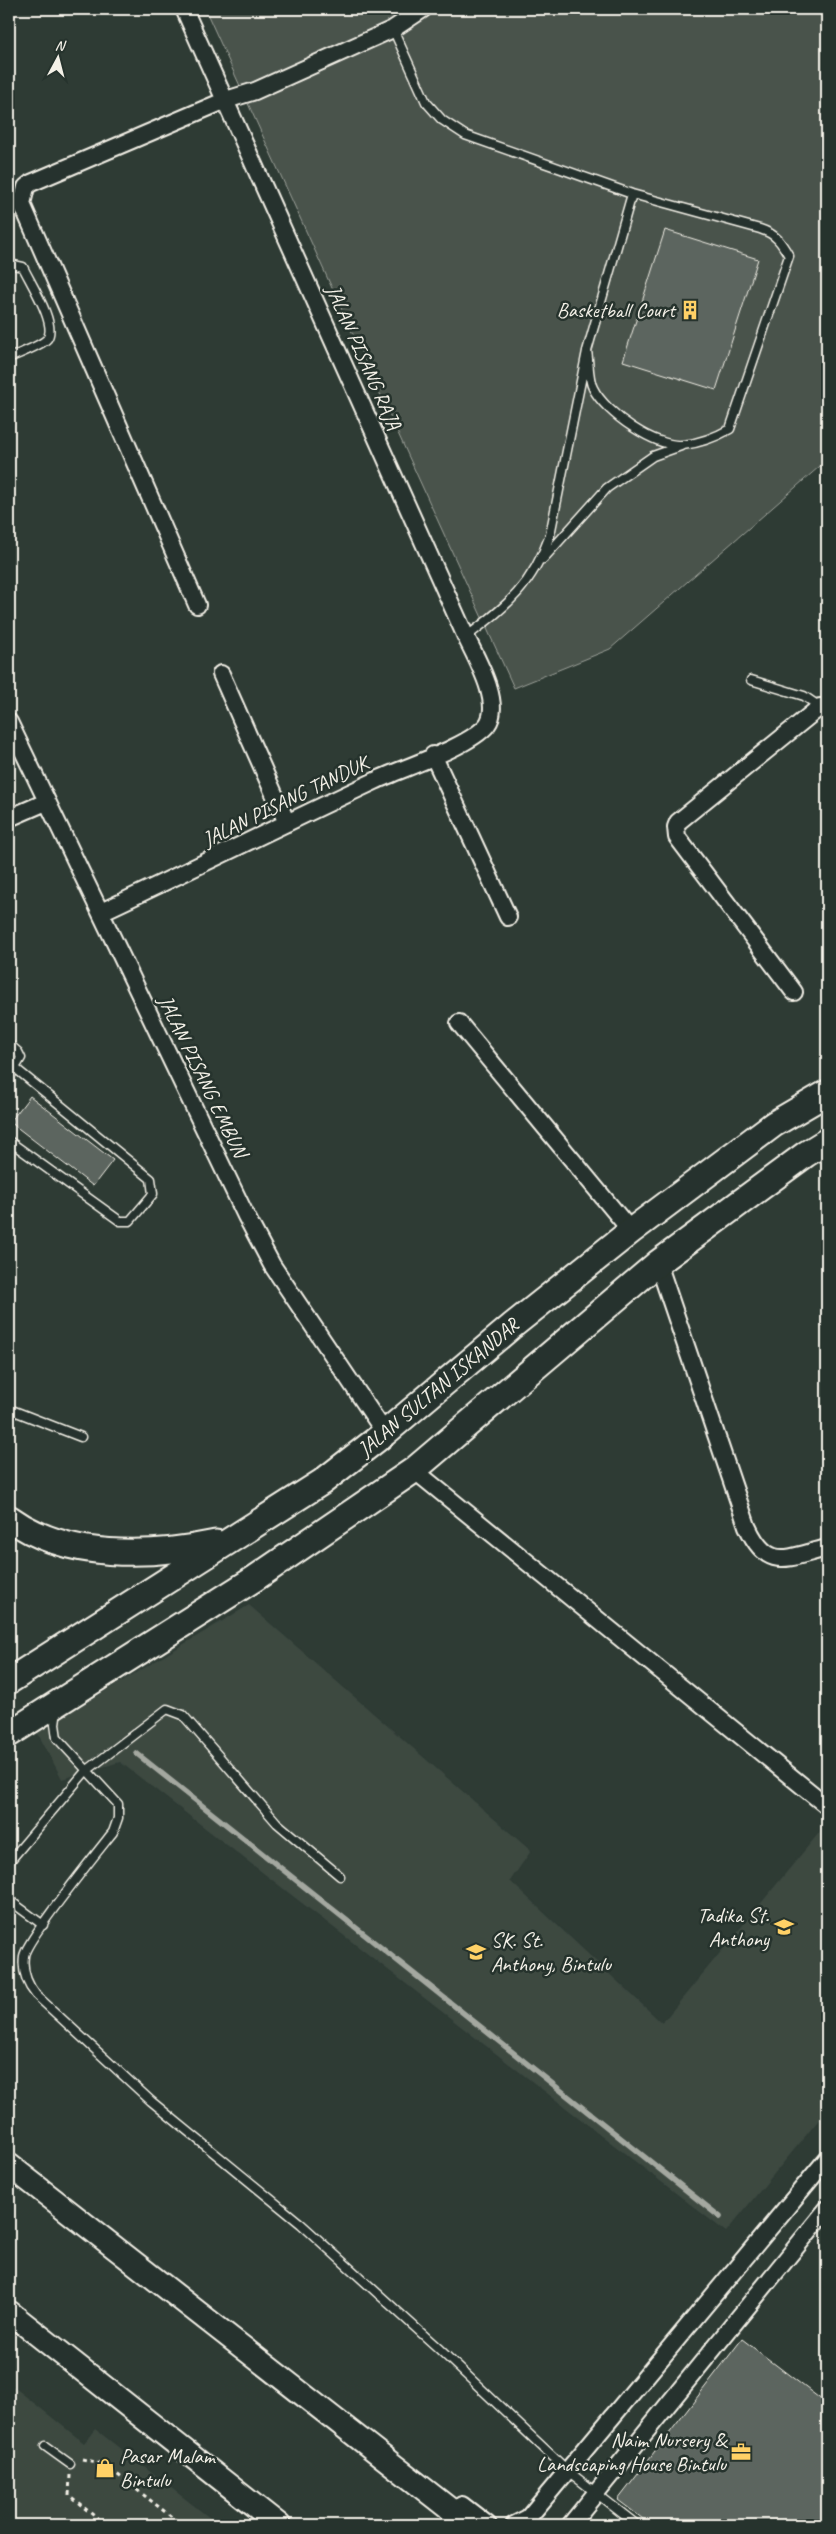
<svg xmlns="http://www.w3.org/2000/svg" width="836" height="2534" font-family="Caveat,sans-serif">
  <style>
    .built { fill: #3c4841 }
    .green { fill: #48524c; stroke: #9ea29a }
    .lines { fill: none; stroke-linecap: round; stroke-linejoin: round }
    .stream { stroke: #a4a8a0; stroke-width: 5.5 }
    .building { fill: #5c655e; stroke: #f4f1e8 }
    .lane-casing { stroke: #f4f1e8; stroke-width: 11 }
    .street-casing { stroke: #f4f1e8; stroke-width: 20 }
    .secondary-casing { stroke: #f4f1e8; stroke-width: 26 }
    .primary-casing { stroke: #f4f1e8; stroke-width: 29 }
    .path { stroke: #f4f1e8; stroke-width: 3; stroke-dasharray: 4 4; stroke-linecap: butt }
    .lane { stroke: #26332d; stroke-width: 8 }
    .street { stroke: #26332d; stroke-width: 16 }
    .secondary { stroke: #26332d; stroke-width: 22 }
    .primary { stroke: #26332d; stroke-width: 25 }
    .labels { text-anchor: middle; dominant-baseline: central; stroke-width: 5; stroke-linejoin: round; paint-order: stroke }
    .poi-label { font-size: 21px; fill: #f4f1e8; stroke: #26332d; text-anchor: end }
    .street-label { font-size: 21px; fill: #f4f1e8; stroke: #26332d }
  </style>
  <rect width="100%" height="100%" fill="#2e3b34"/>
  <filter id="ink" filterUnits="userSpaceOnUse"><feTurbulence type="fractalNoise" baseFrequency=".02" numOctaves="2"/><feDisplacementMap in="SourceGraphic" scale="10" xChannelSelector="R" yChannelSelector="G"/><feConvolveMatrix kernelMatrix="1 2 1 2 8 2 1 2 1" color-interpolation-filters="sRGB"/></filter>
  <g filter="url(#ink)">
    <path class="built" d="M249,1605l282,246 -21,30 152,142 161,-195 4,3v279l-101,122 -606,-470 -58,17 -25,-47z
      M9,2383l75,60 11,-14 124,96h-210z"/>
    <path class="green" d="M205,9h622v451l-217,189 -96,39z"/>
    <g class="lines">
      <path class="stream" d="M136,1753l584,464"/>
    </g>
    <path class="building" d="M665,230l93,29 -42,131 -93,-29z
      M30,1096l83,64 -20,26 -83,-64z
      M742,2339l85,65v121h-176l-33,-25z"/>
    <g class="lines">
      <defs>
        <path id="lane" d="M393,29l33,73 16,18 23,15 167,59 128,35c16,5 21,13 29,27l-59,173c-14,8 -30,14 -47,16 -27,3 -78,-32 -90,-57 -5,-9 -4,-27 -6,-37
          M9,264l14,3c7,15 35,58 24,72 -5,6 -29,15 -38,19
          M543,559l64,-71 46,-32 28,-10
          M466,637c42,-32 66,-51 84,-102l37,-184 45,-157
          M751,680l53,16 16,11
          M9,1044l9,8 3,6 -12,20
          M9,1141l111,80h10l23,-27 -2,-15 -136,-111
          M9,1409l72,28
          M57,1709l-2,15 2,14 61,66v14l-5,14c-15,19 -87,108 -89,124 -2,15 3,28 12,39l115,106 150,123 137,124 130,123 69,54
          M9,1862l76,-90 82,-63 16,6 94,108 63,53
          M9,1900l34,25
          M45,2446l25,18"/>
        <path id="street" d="M197,605l-175,-401 4,-17 5,-4 195,-83 29,-9 138,-62 30,-20
          M221,674l66,149
          M9,722l237,494 26,49 113,168
          M433,755l75,162
          M9,818l37,-16
          M101,912c92,-43 182,-88 274,-131 27,-13 94,-34 112,-56 16,-21 -11,-67 -21,-88l-282,-628
          M794,992l-117,-155 -1,-10 2,-5 142,-115h7
          M459,1023l172,208
          M658,1263l89,263c21,46 39,32 80,22
          M414,1470l413,336
          M462,2505l26,20
          M514,2525l14,-7 299,-359
          M570,2525l257,-316"/>
        <path id="secondary" d="M9,2165l461,360
          M9,2312l270,213"/>
        <path id="primary" d="M9,1518c58,42 140,39 207,25
          M9,1681l313,-199 63,-49 127,-107 119,-95 143,-107 53,-31
          M9,1734l245,-155 160,-109 244,-207 148,-109 21,-13"/>
      </defs>
      <use href="#lane" class="lane-casing"/>
      <use href="#street" class="street-casing"/>
      <use href="#secondary" class="secondary-casing"/>
      <use href="#primary" class="primary-casing"/>
      <path class="path" d="M82,2459l22,5 78,61
        M70,2475l-1,20 36,30"/>
      <use href="#lane" class="lane"/>
      <use href="#street" class="street"/>
      <use href="#secondary" class="secondary"/>
      <use href="#primary" class="primary"/>
    </g>
  </g>
  <defs>
    <symbol id="building-bare" viewBox="-9 -9 18 18"><path d="M-4-6H4V6H1V3H-1V6H-4ZM-2.5-4.3h1.7v1.8h-1.7ZM.8-4.3h1.7v1.8H.8ZM-2.5-1h1.7V.8h-1.7ZM.8-1h1.7V.8H.8Z" fill="#ffd166" stroke="#26332d" stroke-width="2.5" paint-order="stroke"/></symbol>
    <symbol id="school-bare" viewBox="-9 -9 18 18"><path d="M0-5L7-2L0 1L-7-2ZM-4 1L0 2.5L4 1V4Q0 6-4 4Z" fill="#ffd166" stroke="#26332d" stroke-width="2.5" paint-order="stroke"/></symbol>
    <symbol id="office-bare" viewBox="-9 -9 18 18"><path d="M-6-3h4V-5.5h4V-3h4V5H-6ZM-1-4.5V-3h2v-1.5ZM-6 0V1H6V0Z" fill="#ffd166" stroke="#26332d" stroke-width="2.5" paint-order="stroke"/></symbol>
    <symbol id="shop-bare" viewBox="-9 -9 18 18"><path d="M-5-2.5h2.3a2.7 3.5 0 0 1 5.4 0H5L5.5 6h-11ZM-1.5-2.5h3a1.5 2.3 0 0 0-3 0Z" fill="#ffd166" stroke="#26332d" stroke-width="2.5" paint-order="stroke"/></symbol>
  </defs>
  <g fill-rule="evenodd">
    <use href="#building-bare" x="676" y="296" width="28" height="28"/>
    <use href="#school-bare" x="770" y="1913" width="28" height="28"/>
    <use href="#school-bare" x="462" y="1938" width="28" height="28"/>
    <use href="#office-bare" x="727" y="2438" width="28" height="28"/>
    <use href="#shop-bare" x="91" y="2454" width="28" height="28"/>
  </g>
  <g class="labels">
    <g class="poi-label">
      <text x="675" y="310">Basketball Court</text>
      <text x="769" y="1915">Tadika St.<tspan x="769" dy="24">Anthony</tspan></text>
      <text x="491" y="1940" text-anchor="start">SK. St.<tspan x="491" dy="24">Anthony, Bintulu</tspan></text>
      <text x="726" y="2440">Naim Nursery &amp;<tspan x="726" dy="24">Landscaping House Bintulu</tspan></text>
      <text x="120" y="2456" text-anchor="start">Pasar Malam<tspan x="120" dy="24">Bintulu</tspan></text>
    </g>
    <g class="street-label">
      <text transform="translate(364 357) rotate(66)">JALAN PISANG RAJA</text>
      <text transform="translate(285 801) rotate(-26)">JALAN PISANG TANDUK</text>
      <text transform="translate(203 1076) rotate(64)">JALAN PISANG EMBUN</text>
      <text transform="translate(438 1387) rotate(-40)">JALAN SULTAN ISKANDAR</text>
    </g>
  </g>
  <rect width="836" height="2534" fill="none" stroke="#26332d" stroke-width="30"/>
  <rect x="15" y="15" width="806" height="2504" fill="none" stroke="#f4f1e8" stroke-width="2" filter="url(#ink)"/>
  <g transform="translate(58 58) rotate(7)" stroke="#26332d" stroke-width="4" paint-order="stroke">
  <path d="M0-4L9 19L0 12L-9 19Z" fill="#f4f1e8"/>
  <text y="-8" font-size="14" font-weight="bold" text-anchor="middle" fill="#f4f1e8">N</text>
  </g>
</svg>
